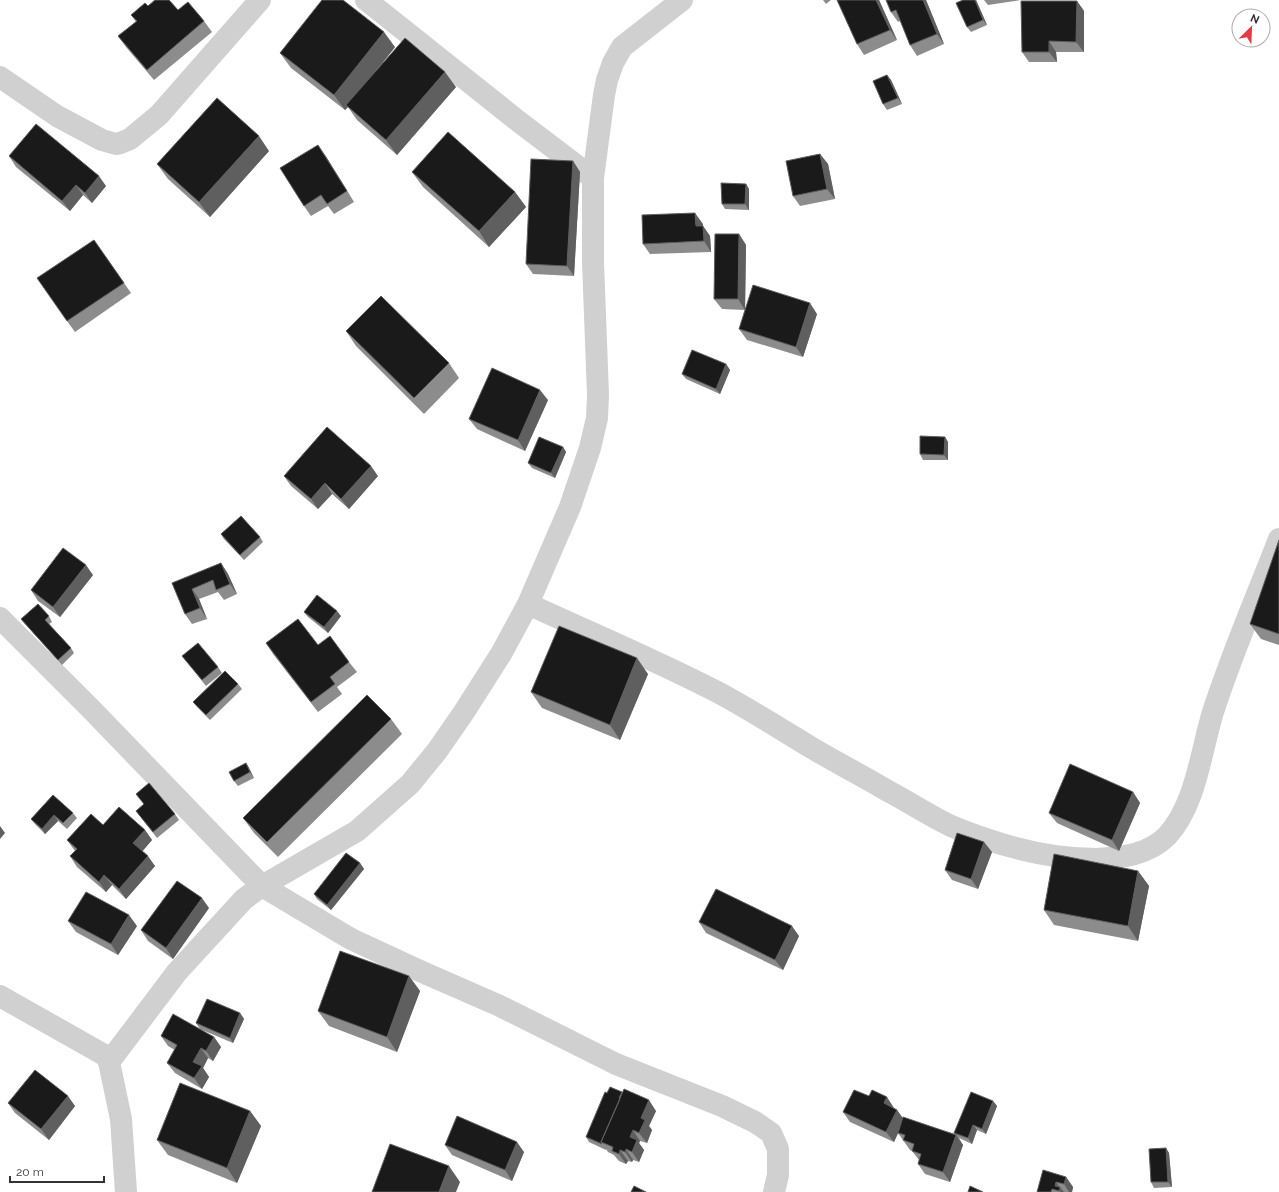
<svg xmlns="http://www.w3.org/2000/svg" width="1279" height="1192" font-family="Raleway,sans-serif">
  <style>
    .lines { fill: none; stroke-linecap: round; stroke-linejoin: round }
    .minor { stroke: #d0d0d0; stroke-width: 22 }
    .wall { fill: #8c8c8c }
    .shaded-wall { fill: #5f5f5f }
    .building { fill: #1a1a1a; stroke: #5f5f5f }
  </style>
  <rect width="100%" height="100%" fill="#fff"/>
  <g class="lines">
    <path class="minor" d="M366,0l152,121 75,57
      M0,77l57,39 45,24 14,4 4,-1 10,-4 29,-24 101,-115
      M528,604c65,30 132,58 195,91 31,17 59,35 89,53 25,15 51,28 76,43 21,11 42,25 63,35 46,19 94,33 145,33 25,-1 52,-4 71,-23 29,-31 34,-85 46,-124 19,-59 44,-116 66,-173
      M0,618l91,91 171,177 89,53 69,32 80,35 116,58 106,42 33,16 16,11 7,16v26l-4,17
      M0,996l99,56 7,4 3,6 12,57 5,73
      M109,1062l68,-90 67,-73 18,-13 95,-55 53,-47 27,-33 27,-39 37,-58 27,-50 42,-97 20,-59 7,-30 1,-23 -5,-133v-84l11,-83 3,-15 6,-17 9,-16 60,-47"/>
  </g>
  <path class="wall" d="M823,0h8l-5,4z
    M837,0h42l18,40 -33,15 -7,-11z
    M926,0l18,44 -27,12 -7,-11 -10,-24 -2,1 -7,-10z
    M963,0h13l11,25 -16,7 -4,-5z
    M984,0h37l-33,5z
    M1077,1l7,10v41h-28l1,10h-28l-7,-10z
    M148,6l30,4 26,11 8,11 -58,48 -28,-33 -8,-11 18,-14 -5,-7z
    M395,47l-22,28 83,12 -59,68 -40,-35 -9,-13 -3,3 -54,-42 -11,-15z
    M887,75l4,5 11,24 -15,6 -4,-6z
    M269,151l-59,66 -42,-38 -11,-15z
    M820,154l8,10 7,35 -35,7 -7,-10z
    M325,155l29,47 -20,12 -6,-8 -17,10 -7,-10z
    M9,156l97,30 -14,17 -9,-8 -13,16 -54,-44z
    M573,161l7,11 -6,104 -41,-2 -7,-10z
    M412,172l103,20 11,15 -37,40 -66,-60z
    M746,184l3,5v21l-24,-1 -3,-5z
    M703,224v2l7,10 1,16 -61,2 -7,-10z
    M739,234l7,11 -1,65 -23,-1 -8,-10z
    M94,240l37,53 -56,39 -8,-11z
    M817,314l-14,43 -56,-17 -8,-11z
    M346,331l103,32 10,15 -35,36 -68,-68z
    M726,364l4,6 -10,24 -34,-15 -4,-5z
    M548,400l-23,51 -48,-22 -8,-10z
    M945,437l3,5v18h-25l-3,-6z
    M563,447l3,5 -11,26 -23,-10 -4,-5z
    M284,476h94l-29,33 -17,-15 -14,15 -27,-23z
    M221,534l39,3 3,5 -19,18 -20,-21z
    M1279,540v105l-18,-6 -11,-15z
    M221,563l7,11 9,20 -13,6 -6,-8 -19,7 8,20 -15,5 -7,-10 -13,-31z
    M93,575l-33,42 -22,-16 -7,-11z
    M304,612l37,4 -13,17 -20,-16z
    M49,616l3,6 -3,2 22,24 3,5 -12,12 -37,-41 -4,-5z
    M266,643l52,2 31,17 8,10 -20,15 5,7 -24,18 -45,-58z
    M182,656l36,11 4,6 -16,13z
    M648,674l-28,66 -78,-32 -11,-16z
    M238,684l4,5 -32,31 -13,-13 -4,-5z
    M391,719l11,15 -124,123 -24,-24 -11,-15z
    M246,763l3,5 5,10 -16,8 -4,-5z
    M1133,792l7,11 -21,48 -62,-28 -8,-10z
    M136,794l39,20 4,6 -22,18 -21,-27 8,-7z
    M73,813l4,5 -10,11 -9,-8 -13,13 -10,-10 -4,-5z
    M103,825l42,5 7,10 -10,11 13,15 -29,33 -14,-14 -6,7 -29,-25 -7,-11 5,-5 -8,-11z
    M992,852l-14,37 -26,-9 -7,-10z
    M360,863l4,6 -33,41 -14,-11 -3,-5z
    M1138,871l11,15 -11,55 -84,-16 -10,-15z
    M209,908l-36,51 -25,-18 -7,-11z
    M68,921l69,5 -19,29 -42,-23z
    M699,922l100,14 -16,34 -77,-37z
    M409,976l11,15 -23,61 -68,-26 -11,-15z
    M240,1013l4,6 -11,24 -33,-14 -4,-6z
    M161,1036l53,1 7,10 -8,14 -5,-3 -5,10 6,9 -7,12 -27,-16 -8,-10 8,-13 -7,-4z
    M607,1093h16l33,18 -7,15 3,4 -5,13 -7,-2 -1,2 5,7 -5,12 -6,-2 -1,2 -4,-1 -2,3 -7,-3 -5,-6 -6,-3 -2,-3v1l-17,-8 -3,-5z
    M993,1101l4,5 -11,28 -9,-4 -5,14 -13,-6 4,7 -13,37 -25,-8 -7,-10 1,-4 -7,-9 -2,-1 -12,-17 -4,9 -44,-20 -7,-10 51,-4 3,2 6,8 52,16 -1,-1z
    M8,1103l67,3 -26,34 -34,-27z
    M250,1111l11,15 -24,57 -69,-28 -11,-15z
    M445,1145l79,7 -12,29 -60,-26z
    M1166,1148l3,5 3,34 -18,1 -3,-6z
    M1066,1177l7,10 -1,5h-35z"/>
  <path class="shaded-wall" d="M876,0h3l18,40 -7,-10z
    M923,0h3l18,44 -7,-10z
    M975,0h1l11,25 -4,-5z
    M1077,1l7,10v41l-8,-10z
    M384,32l11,15 -47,59 -2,-1 2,2 -3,3 -11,-15z
    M1049,41l7,11 1,10 -8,-10z
    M445,72l11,15 -59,68 -11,-15z
    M887,75l4,5 11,24 -4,-6z
    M259,136l10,15 -59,66 -11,-15z
    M318,145l7,10 29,47 -7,-11z
    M820,154l8,10 7,35 -8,-10z
    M573,161l7,11 -6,104 -7,-10z
    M99,176l7,10 -14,17 -7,-10z
    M746,184l3,5v21l-4,-6z
    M76,185l7,10 -13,16 -8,-10z
    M515,192l11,15 -37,40 -10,-16z
    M695,213l8,11v6v-4l7,10 1,16 -7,-11 -8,-15z
    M739,234l7,11 -1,65 -7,-11z
    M810,303l7,11 -14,43 -7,-10z
    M726,364l4,6 -10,24 -4,-5z
    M540,390l8,10 -23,51 -7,-11z
    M945,437l3,5v18l-4,-5z
    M563,447l3,5 -11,26 -4,-5z
    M371,466l7,10 -29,33 -8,-10z
    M325,483l7,11 -14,15 -7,-10z
    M221,563l7,11 9,20 -7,-10z
    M86,565l7,10 -33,42 -7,-10z
    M192,589l7,10 8,20 -7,-11z
    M337,611l4,5 -13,17 -4,-6z
    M637,658l11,16 -28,66 -10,-15z
    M246,763l3,5 5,10 -4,-6z
    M1133,792l7,11 -21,48 -7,-11z
    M54,815l4,6 -13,13 -3,-5z
    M0,826l5,7 -5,6z
    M145,830l7,10 -11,13 -8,-10z
    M984,842l8,10 -14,37 -7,-10z
    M148,856l7,10 -29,33 -7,-10z
    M360,863l4,6 -33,41 -4,-5z
    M1138,871l11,15 -11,55 -10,-15z
    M104,875l8,10 -6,7 -7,-10z
    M202,898l7,10 -36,51 -7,-11z
    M129,915l8,11 -19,29 -7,-11z
    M792,926l7,10 -16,34 -8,-10z
    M409,976l11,15 -23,61 -10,-15z
    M240,1013l4,6 -11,24 -3,-5z
    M214,1037l7,10 -8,14 -7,-10z
    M201,1048l7,10 -5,10 6,9 -7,12 -8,-11 -1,-16z
    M68,1096l7,10 -26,34 -8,-11z
    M887,1097l7,11 -2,6 -8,-11z
    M649,1100l7,11 -7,15 3,4 -5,13 -8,-10 2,-15z
    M993,1101l4,5 -11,28 -4,-5z
    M897,1110l7,10 -10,22 -8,-10z
    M250,1111l11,15 -24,57 -10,-15z
    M973,1125l4,5 -5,14 -4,-6z
    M633,1130l7,11 -1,2 5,7 -5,12 -7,-10 -2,-15z
    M956,1135l7,10 -13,37 -7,-10z
    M517,1142l7,10 -12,29 -7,-11z
    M1166,1148l3,5 3,34 -4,-5z
    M626,1149l7,11 -1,2 -7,-10z
    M620,1150l8,11 -2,3 -7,-10z
    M449,1166l11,16 -4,10h-17z
    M1066,1177l7,10 -1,5h-3l-5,-8z
    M1056,1182l4,6v-1l4,5h-4l-1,-1 -4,-5z"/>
  <path class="building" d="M155,0h14l9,10 10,-8 16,19 -57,49 -29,-34 19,-15 -6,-6 14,-12 3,3z
    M322,0h21l41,32 -50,63 -54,-42z
    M837,0h39l14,30 -33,14z
    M886,0h37l14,34 -27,11 -14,-35 -5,2z
    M963,0h12l8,20 -16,7 -11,-24z
    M1021,1h56l-1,41 -27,-1v11h-27z
    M405,38l40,34 -59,68 -40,-35z
    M887,75l11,23 -15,6 -10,-23z
    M217,98l42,38 -60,66 -42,-38z
    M36,124l63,52 -14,17 -9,-8 -14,16 -53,-45z
    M448,132l67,60 -36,39 -67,-59z
    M318,145l29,46 -20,13 -6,-9 -17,11 -24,-38z
    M820,154l7,35 -34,7 -7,-35z
    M531,159l42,2 -6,105 -41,-2z
    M721,183l25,1 -1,20h-23z
    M695,213l1,13h7l1,15 -61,3 -1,-29z
    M715,234h24l-1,65h-24z
    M94,240l30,43 -57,38 -30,-43z
    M753,285l57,18 -14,44 -57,-18z
    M381,296l68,67 -35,35 -68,-67z
    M692,350l34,14 -10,25 -34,-15z
    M492,368l48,22 -22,50 -49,-21z
    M327,427l44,39 -30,33 -16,-16 -14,16 -27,-23z
    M920,436l25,1 -1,18 -24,-1z
    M539,437l24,10 -12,26 -23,-10z
    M241,516l19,21 -20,18 -19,-21z
    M1279,540v94l-29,-10z
    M63,548l23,17 -33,42 -22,-17z
    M221,563l9,21 -14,6 -3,-10 -21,9 8,19 -15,6 -13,-31z
    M317,595l20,16 -13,16 -20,-15z
    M38,604l11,12 -4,4 26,28 -13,12 -37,-41z
    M298,619l20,26 12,-9 19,26 -19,15 5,7 -24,18 -45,-59z
    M559,626l78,32 -27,67 -79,-33z
    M198,643l20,24 -16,13 -20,-24z
    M225,671l13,13 -32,31 -13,-13z
    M367,695l24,24 -124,123 -24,-24z
    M246,763l4,9 -16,9 -5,-9z
    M1070,764l63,28 -21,48 -63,-27z
    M149,783l26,31 -22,18 -17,-21 8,-7 -8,-10z
    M53,795l20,18 -10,10 -9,-8 -12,14 -11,-10z
    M119,807l26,23 -12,13 15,13 -29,33 -15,-14 -5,7 -29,-26 7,-7 -10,-9 24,-26 12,11z
    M957,833l27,9 -13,37 -26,-9z
    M346,853l14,10 -33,42 -13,-11z
    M1054,854l84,17 -10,55 -84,-16z
    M177,881l25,17 -36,50 -25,-18z
    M716,889l76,37 -17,34 -76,-38z
    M86,892l43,23 -18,29 -43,-23z
    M340,951l69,25 -22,61 -69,-26z
    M207,999l33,14 -10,25 -34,-15z
    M173,1014l41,23 -8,14 -5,-3 -8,14 9,4 -8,12 -27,-15 10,-18 -16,-9z
    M35,1070l33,26 -27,33 -33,-26z
    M180,1083l70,28 -23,57 -70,-28z
    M610,1087l12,5 -3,6 1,1 -19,43 1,2 -16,-7 19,-45 2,1z
    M624,1089l25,11 -8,18 4,2 -6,13 -6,-3 -3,7 7,3 -5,12 -6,-3 -1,3 -5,-2 -1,4 -7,-3 1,-4 -12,-5z
    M854,1090l15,6 3,-6 15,7 -3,6 13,7 -11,22 -43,-20z
    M971,1092l22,9 -11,28 -9,-4 -5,13 -14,-5z
    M457,1116l60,26 -12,28 -60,-25z
    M903,1117l53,18 -13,37 -25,-8 3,-10 -9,-3 2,-7 -11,-4 2,-5 -7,-2z
    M390,1144l59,22 -10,26h-67z
    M1166,1148l2,34h-17l-2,-33z
    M1043,1170l23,7 -2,7 -8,-2 -1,4 5,1 -1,4 -7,-2 -1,3h-14z
    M634,1186l12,6h-15z
    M970,1186l13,6h-15z"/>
  <g transform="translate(1251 28) rotate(24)"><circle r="19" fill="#ffffff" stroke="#adadad"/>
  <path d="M0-3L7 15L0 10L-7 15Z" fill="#e63946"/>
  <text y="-6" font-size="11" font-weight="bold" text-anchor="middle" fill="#333333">N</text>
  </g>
  <path d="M10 1176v6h94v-6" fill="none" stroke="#333333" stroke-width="2"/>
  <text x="16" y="1176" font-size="12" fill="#333333" stroke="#ffffff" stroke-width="3" paint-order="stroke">20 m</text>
</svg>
